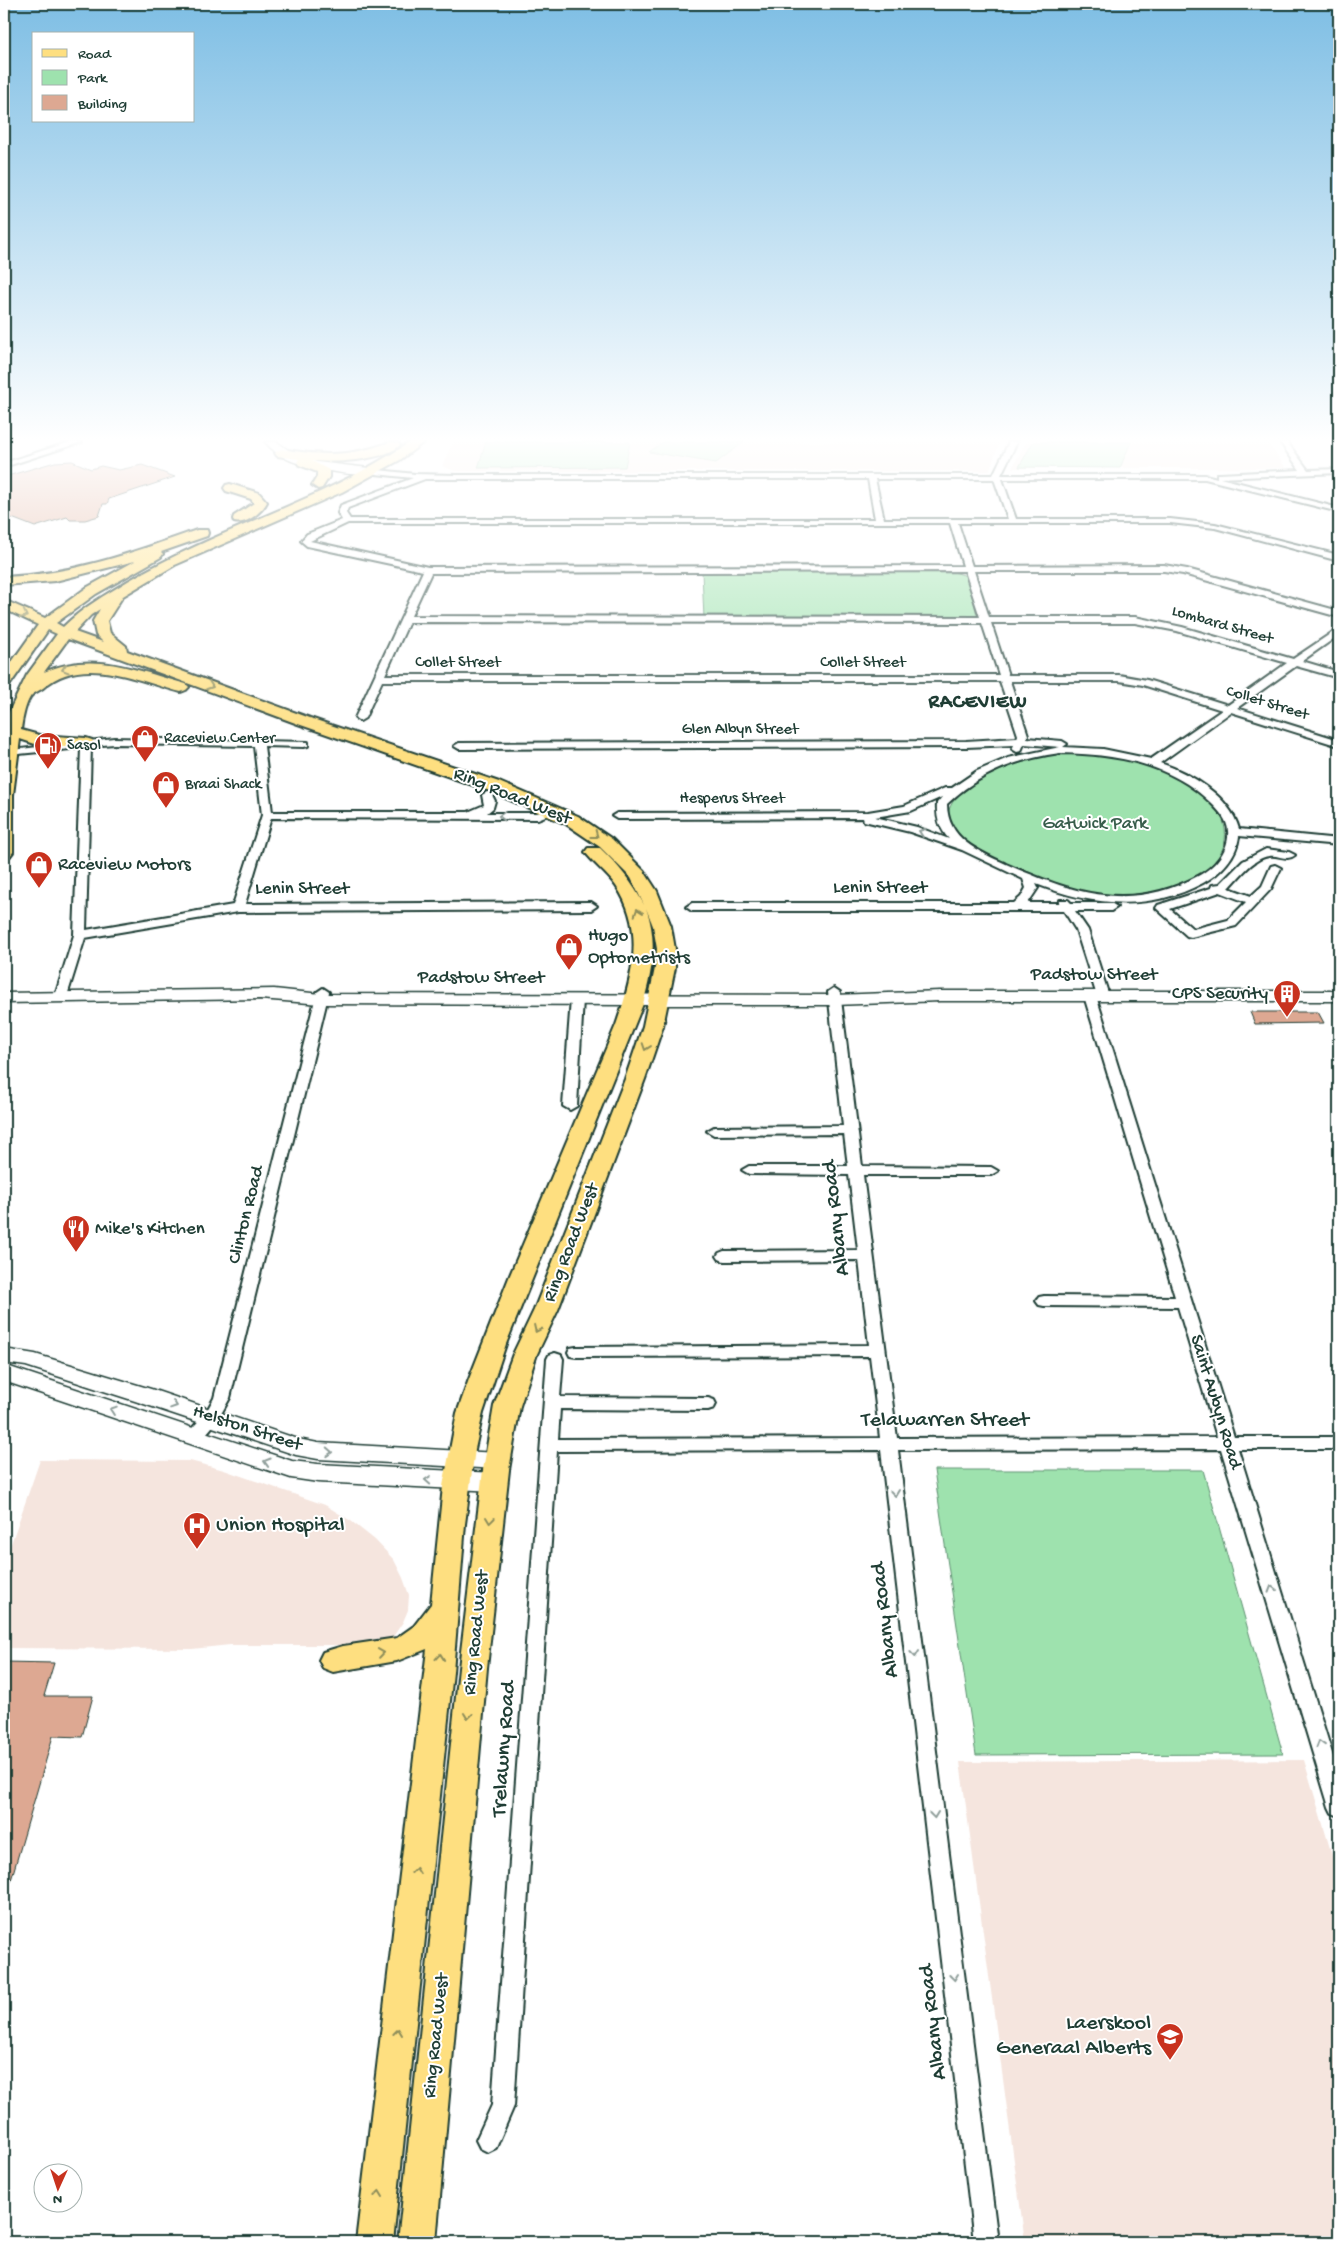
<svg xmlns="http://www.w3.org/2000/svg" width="1343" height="2246" font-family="'Gochi Hand',sans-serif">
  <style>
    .built { fill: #f5e5de }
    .green { fill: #9ee2ae; stroke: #5e9071 }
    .building { fill: #dda892; stroke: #1f3d34 }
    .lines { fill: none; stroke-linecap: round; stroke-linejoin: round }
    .street-casing { stroke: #1f3d34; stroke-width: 4 }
    .secondary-casing { stroke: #1f3d34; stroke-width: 3 }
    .primary-casing { stroke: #1f3d34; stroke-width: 4 }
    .street { fill: #fff; fill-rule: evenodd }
    .secondary { fill: #fff; fill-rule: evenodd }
    .primary { fill: #fedf80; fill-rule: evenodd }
    .oneway { stroke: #8e8e5a }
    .oneway2 { stroke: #8f9e9a }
    .labels { text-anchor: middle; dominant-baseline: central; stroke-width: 4; stroke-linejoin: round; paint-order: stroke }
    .far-street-label { font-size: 16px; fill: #1f3d34; stroke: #fff }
    .far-poi-label { font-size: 16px; fill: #1f3d34; stroke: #fff; text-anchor: start }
    .street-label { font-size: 19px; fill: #1f3d34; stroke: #fff }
    .park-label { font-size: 19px; fill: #385e4c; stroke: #fff }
    .poi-label { font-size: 19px; fill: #1f3d34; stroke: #fff; text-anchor: start }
    .far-district-label { font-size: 20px; font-weight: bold; letter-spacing: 1px; fill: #1f3d34; stroke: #fff }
    .near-street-label { font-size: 22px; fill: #1f3d34; stroke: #fff }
    .near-poi-label { font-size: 22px; fill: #1f3d34; stroke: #fff; text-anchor: start }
  </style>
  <rect width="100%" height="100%" fill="#fff"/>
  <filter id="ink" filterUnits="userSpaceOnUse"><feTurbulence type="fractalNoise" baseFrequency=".02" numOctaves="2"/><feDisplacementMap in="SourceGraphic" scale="10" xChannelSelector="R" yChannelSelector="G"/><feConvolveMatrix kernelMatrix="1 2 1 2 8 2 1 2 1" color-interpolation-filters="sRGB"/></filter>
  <g filter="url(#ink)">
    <path class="built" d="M453,442h547l-11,29h-534l-13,-5z
      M1026,442h241l19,26h-274z
      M40,1460l150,1 34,9 101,35 26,16 24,19 19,20 9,18 6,17 -1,15 -5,12 -13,19 -11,4h-149l-38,4 -188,-1v-84z
      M1304,1760l35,119v363h-314l-65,-480z"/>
    <path class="green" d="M486,442h144l-5,25 -147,1z
      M663,442h81l-28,21 -67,-11z
      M1033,442h98l-11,26 -101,-1z
      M950,571l17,5 10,39 -2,3 -271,1 -2,-47z
      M1057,753c12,0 23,-1 34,0 40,3 128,31 134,76 2,15 -4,27 -15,37 -11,11 -41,28 -56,29 -24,1 -48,3 -72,-2 -26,-6 -122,-45 -132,-68 -14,-31 51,-59 74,-66 10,-4 22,-4 33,-6z
      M934,1470h269l80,284 -307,1z"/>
    <path class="building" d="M72,461l19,8 10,-3 18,4 23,-5 33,12 -66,22 -2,5h-4l-4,12 -14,4h-15l-3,-3 -32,10 -31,-12v-38l51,-15z
      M1250,1012h68l6,11 -69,1z
      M4,1662l50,1 -10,33h49l-11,41 -29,-1 -46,158 -3,-1z"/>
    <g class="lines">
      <defs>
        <path id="street" d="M70,442h12l-78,25v-4z
          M1009,442h8l-16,33h204l12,3v-4h3l80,-4 -20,-28h7l21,28 31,-1v4l-119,5 119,30v4l-134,-33h-203l14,40h154l45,5 124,31v6l-124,-33 -45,-5h-212l14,43 192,-1 23,4 152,42v6l-156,-43 -19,-3h-190l15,46h146l47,10 111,32 46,-31v7l-37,26 37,11v6l-43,-12 -59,42 102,32v6l-108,-34 -71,51c30,10 70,33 79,66l100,10v6l-100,-9c-2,20 -18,37 -36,47 -54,29 -111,23 -167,1l2,4 -10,15h31l1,-3h8l3,3h40l6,4 -6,4h-36l13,19 21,66 -6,4 -6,-4 -21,-66 -12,-19h-372l-6,-4 6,-4h322l7,-6 5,-9 -3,-9 -61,-29 -52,-18 -46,-11 -1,-3 -246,1 -5,-3 5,-3 251,-1 36,-6 41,-18h7l25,-17 31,-13 52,-11 -36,-3 -3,7 -4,1 -5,-3 2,-4 -48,2 -507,2 -5,-3 5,-3 507,-2 51,-3 1,-3 -18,-54h-618l-17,37 -5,3 -5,-3 68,-147 -116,-25 -6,-5 6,-7 35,-14 -4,-7 3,-8 72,-27 -47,-5v-4h3l46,5 42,1h536zM425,479h443l7,40h-525l-4,-6 2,-5zM875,479h119l14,40h-124zM348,523h602l13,43 -535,1 -118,-26zM965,571l15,46 -569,-1 20,-43zM409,622l573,1 17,52h-614zM991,623h144l42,8 110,32 -59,42 -81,-25 -28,-5h-111zM1010,681h109l24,4 79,25 -71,49 -48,-10 -40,-2 4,-3 -5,-3 -35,-3 1,-3zM1060,753c55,1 110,10 151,50 7,7 17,17 17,28 2,19 -14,37 -30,45 -69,37 -125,17 -192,-12 -28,-13 -59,-25 -59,-60 32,-31 70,-45 113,-51zM942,797l-5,6c-1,14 2,25 12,36l-32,-12 -42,-10 36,-6z
          M114,738l194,4v4l-4,1 -40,-1 8,66h196l16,-7 -2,-10 5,-3 4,1 4,8 -2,7 -6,5h50l16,-5 5,3 -20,8 -267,-1 -26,86 346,-2 6,4 -6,4 -353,2 -153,26 -18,58 -6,4 -4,-1 -2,-3 19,-61 7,-187 -73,7 -4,-1v-3zM114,744l140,2 8,69 -29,90 -147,25 5,-184z
          M1266,849l23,3 6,3c-8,7 -17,-1 -26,1 -16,2 -30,22 -40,32l22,8 11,-10 9,-20 4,-1 6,3 -10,21 -35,37 -45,11 -4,-1 -31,-28 2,-3 53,-17 1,-3 8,-1 23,-23zM1220,892l26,10 -18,18 -35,9 -23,-20z
          M323,988l6,4 -99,406c-8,14 -25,49 -44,43l-2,-4 21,-23 9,-16 103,-406z
          M834,988l6,4 22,174 129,1 7,4 -7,4h-128l34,263 320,-1 -39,-130 -134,-1 -5,-1 -3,-4 3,-4 5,-1 131,1 -91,-301 6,-4 6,4 138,441h105v12h-101l101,327v40l-7,-3 -3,-6 -108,-358 -323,1 100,792h-24l-93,-792 -324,1 -43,655 -18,42 -8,4 -8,-4 -4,-8 16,-35 55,-746 2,-4 6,-2 6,2 2,4 -3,38 148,1 6,2 2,4 -2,4 -6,2 -148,-1 -2,30 322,-1 -10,-82 -294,1 -6,-1 -2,-4 2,-4 6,-1 293,-2 -10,-85 -135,1 -5,-2 -2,-3 2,-3 5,-2 134,-1 -9,-75 -100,-1 -7,-4 7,-4h99l-4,-32 -130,1 -7,-4 7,-4 129,-1 -15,-134z
          M577,995l6,4 -6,107 -7,4 -7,-4 8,-107z"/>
        <path id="secondary" d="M265,442h12l18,13 22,7 52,6 5,3c-10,10 -73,-5 -87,-12 -8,-4 -16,-10 -22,-17z
          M274,989l47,5 514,1 105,-4h399v10h-399l-105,4h-202l-312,-1 -61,-5 -256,4v-10z
          M4,1349l31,5 116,35 147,50 20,4 180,10 8,2 3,6 -3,6 -8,2 -180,-10 -22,-4 -161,-54 -109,-35 -22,-3z
          M4,1365l288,96 26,3 177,9 8,3 4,6 -4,6 -8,3 -177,-9 -27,-4 -287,-97z"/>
        <path id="primary" d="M390,442l8,1 2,2c-15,16 -67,18 -88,16l17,9v7l-7,11 -4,1 -6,-4 5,-8v-5l-18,-7 -2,-3 2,-3 -22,-3 -2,-3 6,-4c41,7 69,8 109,-7z
          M410,442h14l-24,18 -58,32 -167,73 -52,31 -16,25 3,12 16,13 1,5 183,67 189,64 79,34 34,23 32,32 13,20 14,35 4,23v19l-12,58 -18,53 -87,231 -21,44 -17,52 -11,64 -22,198 -51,574h-38l61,-574 24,-198 11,-64 19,-52 21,-44 91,-231 18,-53 12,-58 2,-19 -4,-23 -7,-18c12,33 6,64 -3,96l-137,340 -23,69 -8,36 -10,75 -12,148 -60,570h-37l71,-593 -30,12 -64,11 -10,-4 -4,-8 4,-8 20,-6 54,-8 17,-12 17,-22 12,-118 14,-73 12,-34 41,-104 106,-250c16,-46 30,-95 0,-139 -9,-13 -22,-22 -31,-34l3,-4h12c18,17 33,35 44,57l-13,-27 -31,-31 -34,-23 -79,-34 -189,-66 -230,-85 -24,33c50,-22 94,-1 142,12l3,3 -3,3 -5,2c-44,-11 -99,-39 -138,-4 -3,2 -7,4 -10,6 -7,5 -11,27 -12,36l18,5 47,3 6,2 2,3 -2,3 -6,2 -48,-3 -18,-6 -7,56v57l-3,4 -6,1v-117l3,-24 20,-41 30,-41 -9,-4 -39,56 -5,1v-14l34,-48 -34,-16v-9l41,18 41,-30 49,-27 -80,20 -51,4v-8c71,-3 127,-24 193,-47h10l1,3 -1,3 -46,16 2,2 -2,3 -65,37 -40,29 7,4c20,-20 41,-31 65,-46 90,-53 194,-79 282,-139zM100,609l-7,12 3,14 7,7 -28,-10 16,-17z
          M230,484l29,9 8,9c-5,10 -21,23 -33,20l-1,-3 1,-3 20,-13 -3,-4 -25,-8 -2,-3 2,-3z"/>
      </defs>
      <use href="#street" class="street-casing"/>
      <use href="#secondary" class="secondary-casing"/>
      <use href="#primary" class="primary-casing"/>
      <use href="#street" class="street"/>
      <use href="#secondary" class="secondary"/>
      <use href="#primary" class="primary"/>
    </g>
    <defs><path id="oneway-chevron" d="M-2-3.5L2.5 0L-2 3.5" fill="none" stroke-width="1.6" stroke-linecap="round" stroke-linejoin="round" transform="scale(1.25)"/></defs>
    <g class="oneway">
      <use href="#oneway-chevron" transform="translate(24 615) rotate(27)"/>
      <use href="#oneway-chevron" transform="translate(65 669) rotate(164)"/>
      <use href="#oneway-chevron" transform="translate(210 686) rotate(20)"/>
      <use href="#oneway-chevron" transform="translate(595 835) rotate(37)"/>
      <use href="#oneway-chevron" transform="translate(638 912) rotate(-109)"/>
      <use href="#oneway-chevron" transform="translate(646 1047) rotate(109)"/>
      <use href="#oneway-chevron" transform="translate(537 1329) rotate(115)"/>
      <use href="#oneway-chevron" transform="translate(490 1520) rotate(97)"/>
      <use href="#oneway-chevron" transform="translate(381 1653) rotate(-8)"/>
      <use href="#oneway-chevron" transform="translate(440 1657) rotate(-85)"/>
      <use href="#oneway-chevron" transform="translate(468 1716) rotate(96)"/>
      <use href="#oneway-chevron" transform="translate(416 1871) rotate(-83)"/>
      <use href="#oneway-chevron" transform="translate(398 2032) rotate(-83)"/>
      <use href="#oneway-chevron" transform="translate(379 2194) rotate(-83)"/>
    </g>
    <g class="oneway2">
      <use href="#oneway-chevron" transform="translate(502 816) rotate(-179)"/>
      <use href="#oneway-chevron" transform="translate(922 832) rotate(-160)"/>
      <use href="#oneway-chevron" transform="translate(174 1405) rotate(19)"/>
      <use href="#oneway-chevron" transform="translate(113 1410) rotate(-161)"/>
      <use href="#oneway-chevron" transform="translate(329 1452) rotate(3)"/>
      <use href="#oneway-chevron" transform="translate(267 1462) rotate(-163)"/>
      <use href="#oneway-chevron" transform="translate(428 1480) rotate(-176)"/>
      <use href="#oneway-chevron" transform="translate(895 1493) rotate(83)"/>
      <use href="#oneway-chevron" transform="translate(1272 1589) rotate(-107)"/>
      <use href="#oneway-chevron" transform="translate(915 1654) rotate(83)"/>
      <use href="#oneway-chevron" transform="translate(1320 1744) rotate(-107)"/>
      <use href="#oneway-chevron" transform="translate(934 1815) rotate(83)"/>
      <use href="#oneway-chevron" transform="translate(954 1977) rotate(83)"/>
    </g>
  </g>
  <linearGradient id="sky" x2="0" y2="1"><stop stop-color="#7ebee4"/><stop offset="0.58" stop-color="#fff"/><stop offset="1" stop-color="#fff" stop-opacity="0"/></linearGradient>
  <rect width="1343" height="757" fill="url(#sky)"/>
  <defs>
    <symbol id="shop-pin" viewBox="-11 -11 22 30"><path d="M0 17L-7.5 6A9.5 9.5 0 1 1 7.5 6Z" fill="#c8321e" stroke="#fff"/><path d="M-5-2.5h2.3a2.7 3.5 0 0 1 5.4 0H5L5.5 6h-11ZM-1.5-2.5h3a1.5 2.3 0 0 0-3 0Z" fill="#fff"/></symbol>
    <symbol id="fuel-pin" viewBox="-11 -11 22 30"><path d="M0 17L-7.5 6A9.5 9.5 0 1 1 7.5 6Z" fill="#c8321e" stroke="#fff"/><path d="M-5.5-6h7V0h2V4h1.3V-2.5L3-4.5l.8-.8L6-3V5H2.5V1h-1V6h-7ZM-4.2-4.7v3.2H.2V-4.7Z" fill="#fff"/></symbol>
    <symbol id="building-pin" viewBox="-11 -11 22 30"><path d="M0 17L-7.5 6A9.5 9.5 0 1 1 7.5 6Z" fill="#c8321e" stroke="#fff"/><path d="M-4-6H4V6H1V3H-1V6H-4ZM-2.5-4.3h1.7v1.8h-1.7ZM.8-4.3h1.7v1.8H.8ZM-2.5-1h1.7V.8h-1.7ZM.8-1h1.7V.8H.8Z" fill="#fff"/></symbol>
    <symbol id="restaurant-pin" viewBox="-11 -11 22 30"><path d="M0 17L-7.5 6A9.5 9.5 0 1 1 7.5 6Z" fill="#c8321e" stroke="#fff"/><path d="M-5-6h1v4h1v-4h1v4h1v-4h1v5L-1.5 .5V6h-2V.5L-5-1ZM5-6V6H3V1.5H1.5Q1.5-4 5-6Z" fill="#fff"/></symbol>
    <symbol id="hospital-pin" viewBox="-11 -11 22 30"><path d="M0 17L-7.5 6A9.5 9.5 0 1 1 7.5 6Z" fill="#c8321e" stroke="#fff"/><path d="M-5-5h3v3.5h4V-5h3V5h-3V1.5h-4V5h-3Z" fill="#fff"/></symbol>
    <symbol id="school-pin" viewBox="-11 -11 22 30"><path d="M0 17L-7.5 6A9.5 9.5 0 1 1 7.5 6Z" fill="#c8321e" stroke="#fff"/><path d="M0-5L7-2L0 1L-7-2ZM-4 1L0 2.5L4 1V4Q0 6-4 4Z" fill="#fff"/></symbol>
  </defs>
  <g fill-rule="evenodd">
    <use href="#shop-pin" x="129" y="723" width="32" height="43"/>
    <use href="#fuel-pin" x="32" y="730" width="32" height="43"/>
    <use href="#shop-pin" x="150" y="769" width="32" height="43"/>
    <use href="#shop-pin" x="23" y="849" width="32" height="43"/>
    <use href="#shop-pin" x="553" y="931" width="32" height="43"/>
    <use href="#building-pin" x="1271" y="978" width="32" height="43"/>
    <use href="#restaurant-pin" x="60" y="1213" width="32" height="43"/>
    <use href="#hospital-pin" x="181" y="1510" width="32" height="43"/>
    <use href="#school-pin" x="1154" y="2021" width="32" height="43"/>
  </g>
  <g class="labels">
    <g class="far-street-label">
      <text transform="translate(1222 626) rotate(16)">Lombard Street</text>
      <text x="458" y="663">Collet Street</text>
      <text x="863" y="663">Collet Street</text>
      <text transform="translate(1267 704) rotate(17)">Collet Street</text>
      <text x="740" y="730">Glen Albyn Street</text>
      <text x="732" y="799">Hesperus Street</text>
    </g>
    <g class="far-poi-label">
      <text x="164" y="739">Raceview Center</text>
      <text x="67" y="746">Sasol</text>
      <text x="185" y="785">Braai Shack</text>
    </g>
    <g class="street-label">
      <text transform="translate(512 797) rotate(22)">Ring Road West</text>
      <text x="880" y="888">Lenin Street</text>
      <text x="302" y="889">Lenin Street</text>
      <text x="1094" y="975">Padstow Street</text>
      <text x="481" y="978">Padstow Street</text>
      <text transform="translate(247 1215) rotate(-76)">Clinton Road</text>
      <text transform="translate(572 1243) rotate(-69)">Ring Road West</text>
      <text transform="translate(1215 1402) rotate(73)">Saint Aubyn Road</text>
      <text transform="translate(247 1429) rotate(18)">Helston Street</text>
      <text transform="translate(477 1633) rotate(-84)">Ring Road West</text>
      <text transform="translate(437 2036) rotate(-84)">Ring Road West</text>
    </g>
    <g class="park-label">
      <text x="1095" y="824">Gatwick Park</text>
    </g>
    <g class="poi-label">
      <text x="58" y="865">Raceview Motors</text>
      <text x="588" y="936">Hugo<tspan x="588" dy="22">Optometrists</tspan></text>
      <text x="1268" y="994" text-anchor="end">CPS Security</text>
      <text x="95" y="1229">Mike's Kitchen</text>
    </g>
    <g class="far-district-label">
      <text x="978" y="703">RACEVIEW</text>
    </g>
    <g class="near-street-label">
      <text transform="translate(837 1218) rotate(-97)">Albany Road</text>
      <text x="945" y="1421">Telawarren Street</text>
      <text transform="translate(886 1620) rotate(-97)">Albany Road</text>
      <text transform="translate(505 1749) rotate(-86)">Trelawny Road</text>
      <text transform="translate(934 2022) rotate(-97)">Albany Road</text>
    </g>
    <g class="near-poi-label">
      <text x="216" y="1526">Union Hospital</text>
      <text x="1151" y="2024" text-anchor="end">Laerskool<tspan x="1151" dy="25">Generaal Alberts</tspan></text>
    </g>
  </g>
  <rect width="1343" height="2246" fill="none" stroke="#fff" stroke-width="20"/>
  <rect x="10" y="10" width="1323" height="2226" fill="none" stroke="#1f3d34" stroke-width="2" filter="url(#ink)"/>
  <rect x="32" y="32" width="162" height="90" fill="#ffffff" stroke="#a5b1ae"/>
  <rect x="42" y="49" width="25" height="8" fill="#fedf80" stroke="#a5b1ae"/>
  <text x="78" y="58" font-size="15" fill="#1f3d34">Road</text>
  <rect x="42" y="70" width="25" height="15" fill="#9ee2ae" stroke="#a5b1ae"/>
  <text x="78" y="82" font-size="15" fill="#1f3d34">Park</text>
  <rect x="42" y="95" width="25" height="15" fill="#dda892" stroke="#a5b1ae"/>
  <text x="78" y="108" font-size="15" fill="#1f3d34">Building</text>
  <g transform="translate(58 2188) rotate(183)"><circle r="24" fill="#ffffff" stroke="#a5b1ae"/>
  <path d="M0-4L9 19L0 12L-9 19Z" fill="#c8321e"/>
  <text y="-8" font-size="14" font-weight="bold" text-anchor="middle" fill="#1f3d34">N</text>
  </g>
</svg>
